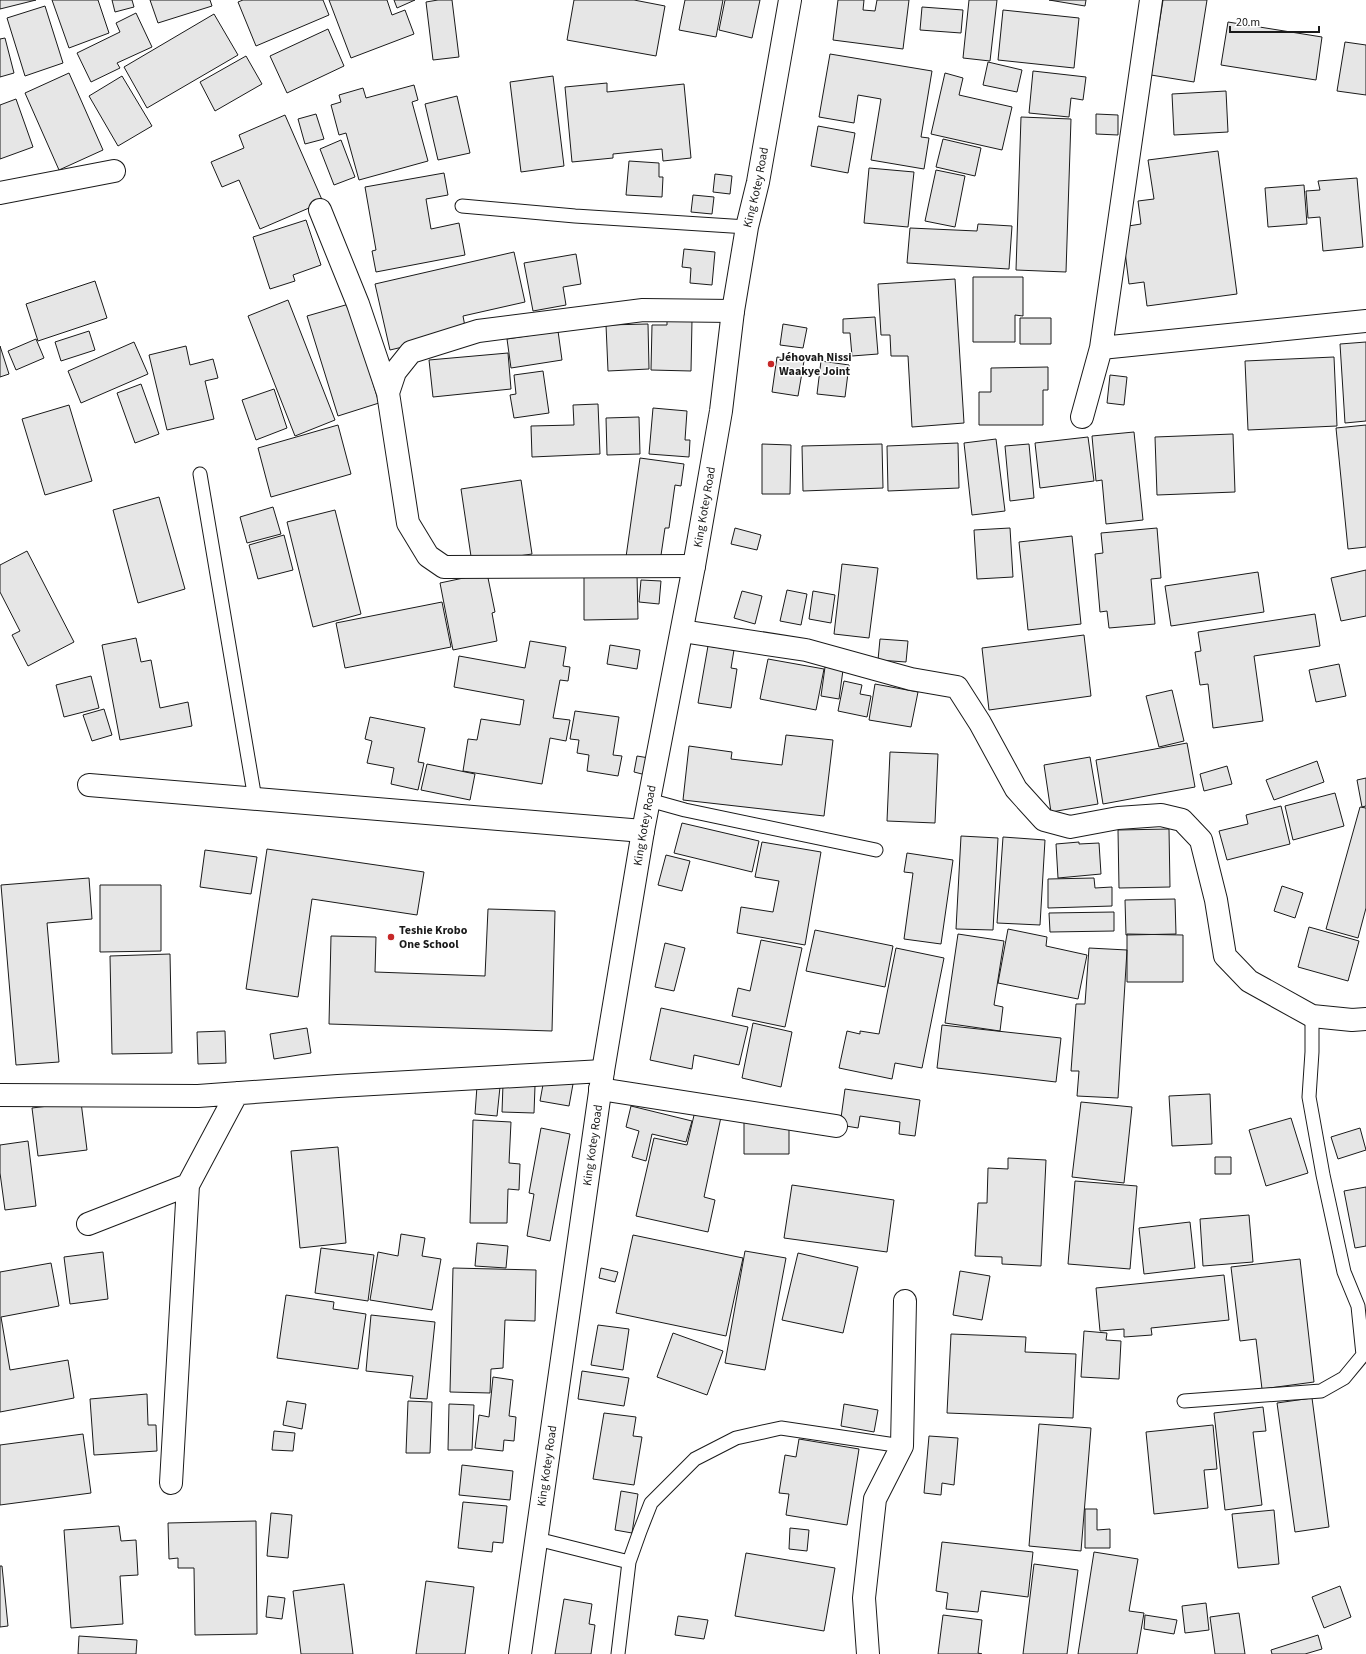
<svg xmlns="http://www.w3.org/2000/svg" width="1366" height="1654" font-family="'Source Sans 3',sans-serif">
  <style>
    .building { fill: #e6e6e6; stroke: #1a1a1a }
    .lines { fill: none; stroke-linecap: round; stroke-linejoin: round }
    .lane-casing { stroke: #1a1a1a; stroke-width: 15 }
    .street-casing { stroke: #1a1a1a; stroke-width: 24 }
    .secondary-casing { stroke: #1a1a1a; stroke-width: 24 }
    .lane { stroke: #fff; stroke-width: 13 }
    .street { stroke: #fff; stroke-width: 22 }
    .secondary { stroke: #fff; stroke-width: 22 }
    .poi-dot { fill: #c62828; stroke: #fff; stroke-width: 1.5 }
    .labels { text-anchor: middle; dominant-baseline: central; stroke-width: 3; stroke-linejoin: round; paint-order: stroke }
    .street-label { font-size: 12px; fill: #1a1a1a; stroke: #fff }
    .poi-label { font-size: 12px; font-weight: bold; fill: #1a1a1a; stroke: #fff; text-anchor: start }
  </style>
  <rect width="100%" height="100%" fill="#fff"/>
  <path class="building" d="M0,0h36l-36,9z
    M52,0h46l11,33 -40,15z
    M112,0h20l2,7 -19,5z
    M150,0h60l2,6 -54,17z
    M243,0h80l6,15 -73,31 -18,-44z
    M329,0h58l5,15 13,-5 9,24 -63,24z
    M394,0h21l-18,8z
    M438,0h14l7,57 -26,3 -7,-58z
    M574,0h60l31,6 -9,50 -89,-16z
    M685,0h38l-7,37 -37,-7z
    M725,0h35l-8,38 -33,-8z
    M838,0h26l-1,10 12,1 2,-11h32l-6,49 -70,-9z
    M969,0h28l-7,61 -27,-3z
    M1049,0h37l-1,6z
    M1163,0h44l-13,82 -43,-7z
    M45,6l18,57 -38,13 -18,-58z
    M922,7l41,3 -2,23 -41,-3z
    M1003,10l76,8 -5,50 -76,-8z
    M136,13l16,34 -35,16 3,5 -29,14 -14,-29 43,-21 -4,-9z
    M214,14l24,41 -91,53 -23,-41z
    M1228,22l94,15 -6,43 -95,-15z
    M328,29l16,37 -57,27 -17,-37z
    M5,38l9,35 -14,4v-38z
    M1345,42l21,3v50l-29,-4z
    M830,54l102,17 -11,66 8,1 -5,31 -53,-9 10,-61 -23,-4 -4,28 -35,-6z
    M246,56l16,28 -47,27 -15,-29z
    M988,62l34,8 -5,22 -34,-7z
    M1033,71l53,6 -3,23 -12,-2 -2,19 -40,-4z
    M69,73l34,77 -44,20 -34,-77z
    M945,73l18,5 -4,17 53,12 -10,43 -71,-16z
    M122,76l30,50 -34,20 -29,-50z
    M553,76l11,90 -43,6 -11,-90z
    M607,83v9l77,-8 7,74 -28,3 -1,-12 -49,5v4l-41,4 -7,-75z
    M414,85l4,15 -6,2 16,59 -69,19 -13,-47 -7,2 -8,-30 10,-3 -2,-7 24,-7 3,10z
    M1226,91l2,41 -54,3 -2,-41z
    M457,96l13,57 -32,7 -13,-56z
    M16,99l17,48 -33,12v-54z
    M316,114l8,25 -19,5 -7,-25z
    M1096,114l22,1v20l-22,-1z
    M285,115l38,87 -63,27 -21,-49 -17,7 -11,-25 33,-14 -5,-13z
    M1021,117l50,2 -5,153 -50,-2z
    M818,126l37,7 -7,40 -37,-7z
    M943,139l38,9 -6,28 -39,-9z
    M341,140l14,37 -21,8 -14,-36z
    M1218,151l19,143 -90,12 -3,-24 -15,2 -7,-57 19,-3 -3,-23 16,-2 -6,-39z
    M629,161l30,2v14h4l-1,20 -36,-2z
    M869,168l45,4 -6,55 -44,-4z
    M936,170l29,6 -10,51 -30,-6z
    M444,173l4,22 -22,4 5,30 28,-6 6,32 -89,17 -4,-21 4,-1 -11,-63z
    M715,174l17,2 -2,18 -17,-2z
    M1357,178l6,69 -40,4 -3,-34 -12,1 -2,-27 14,-1 -2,-9z
    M1304,185l3,39 -39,3 -3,-39z
    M693,195l21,2 -2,17 -21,-2z
    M306,220l15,45 -28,10 2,6 -25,8 -17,-52z
    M978,224l34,2 -3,43 -102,-6 3,-35 67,3z
    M684,249l31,3 -3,33 -22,-2 1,-15 -9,-1z
    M514,252l11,50 -62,14 3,16 -76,18 -15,-66z
    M576,254l5,30 -18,3 3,18 -33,6 -9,-48z
    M973,277h50v39l-8,-1v27h-42z
    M955,279l9,144 -52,4 -4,-71h-17l-1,-21h-9l-3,-51z
    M95,281l12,37 -69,23 -12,-37z
    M288,300l47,120 -40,16 -47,-120z
    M349,304l30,99 -41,13 -31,-100z
    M875,317l3,37 -26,2 -2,-23h-7v-14z
    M1020,318h31v26h-31z
    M667,319l25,1 -1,51 -40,-1 1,-45h15z
    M648,324l1,45 -41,2 -2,-46z
    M783,324l24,4 -4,20 -23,-3z
    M89,331l6,19 -34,11 -6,-19z
    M558,331l4,29 -51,8 -4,-29z
    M36,339l8,19 -28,12 -8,-19z
    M134,342l14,32 -67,29 -13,-32z
    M1366,342v79l-21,2 -5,-79z
    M0,346l9,28 -9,3z
    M186,346l4,19 23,-6 5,19 -13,3 9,38 -47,11 -18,-75z
    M508,353l3,36 -78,8 -4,-37z
    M777,357l27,4 -6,35 -26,-4z
    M1334,357l3,69 -89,4 -3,-69z
    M821,361l28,4 -4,32 -28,-3z
    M1048,367v23h-5v35h-64v-33h12v-24z
    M543,371l6,42 -35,5 -4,-23 6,-1 -2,-19z
    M1110,375l17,2 -3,28 -17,-2z
    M141,384l18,50 -24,9 -18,-50z
    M274,389l13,39 -31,12 -14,-40z
    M598,404l2,50 -68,3 -1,-31 43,-1 -1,-20z
    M69,405l23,76 -47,14 -23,-76z
    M653,408l34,3 -2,29h5l-1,17 -40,-3z
    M639,417l1,37 -33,1 -1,-37z
    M338,425l13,49 -80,23 -13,-49z
    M1366,425v122l-18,2 -12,-121z
    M1134,432l9,88 -37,4 -4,-44 -6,1 -4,-45z
    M1233,434l2,58 -78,3 -2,-58z
    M1088,437l6,44 -54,7 -5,-45z
    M996,439l9,72 -33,4 -8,-72z
    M958,443l1,45 -71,3 -1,-45z
    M762,444l29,1 -1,49h-28z
    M882,444l1,44 -80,3 -1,-45z
    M1029,444l5,54 -24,3 -5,-55z
    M640,458l44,6 -3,22 -6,-1 -6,43h-4l-5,34 -34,-5z
    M521,480l11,74 -60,9 -11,-74z
    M159,497l26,92 -47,14 -25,-93z
    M273,507l8,27 -34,9 -7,-26z
    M335,510l26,104 -48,13 -26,-105z
    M735,528l26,7 -4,15 -26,-6z
    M1010,528l3,49 -36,2 -3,-49z
    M1157,528l4,50 -10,1 4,45 -46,4 -2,-17 -7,1 -5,-58 8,-1 -2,-20z
    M284,535l9,35 -35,9 -9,-34z
    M1072,536l9,88 -53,6 -9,-88z
    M27,551l47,91 -46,24 -16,-31 8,-4 -20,-39v-27z
    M842,564l36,4 -9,70 -35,-4z
    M1366,570v46l-25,5 -10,-43z
    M1258,572l6,40 -93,14 -6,-40z
    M487,573l8,39 -3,1 5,28 -44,9 -13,-67z
    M637,574l1,45 -54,1v-45z
    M641,580l20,1 -2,23 -20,-2z
    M787,590l20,4 -6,31 -21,-4z
    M742,591l20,5 -7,28 -21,-6z
    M813,591l22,4 -4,28 -22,-4z
    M442,602l9,45 -106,21 -9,-45z
    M1315,614l5,32 -66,10 9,65 -50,7 -5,-44 -8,1 -5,-33 6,-1 -3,-19z
    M1084,635l7,61 -102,14 -7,-62z
    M136,638l5,24 10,-2 9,48 28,-6 4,24 -72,14 -18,-95z
    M880,639l28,2 -2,21 -28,-2z
    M530,641l36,6 -3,19 7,1 -2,14 -8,-1 -7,38 17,2 -4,21 -16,-3 -8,46 -79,-13 5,-32 9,1 4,-21 39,6 4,-25 -70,-13 5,-31 66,12z
    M610,645l30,5 -3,19 -30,-5z
    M708,646l26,4 -3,18 6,1 -6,39 -33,-5z
    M768,659l56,10 -8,41 -56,-11z
    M1339,664l7,32 -30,6 -7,-32z
    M825,667l18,3 -4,29 -18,-3z
    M91,676l8,32 -35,9 -8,-32z
    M844,681l18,4 -2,9 11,2 -4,21 -29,-6z
    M875,684l43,8 -7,35 -42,-7z
    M1172,690l12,51 -25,6 -13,-51z
    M104,709l8,26 -20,6 -9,-26z
    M575,711l44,6 -6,38 9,1 -4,20 -31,-5 2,-16 -12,-2 2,-13 -9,-1z
    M370,717l55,11 -7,34 6,1 -6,27 -27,-6 3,-16 -27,-5 5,-22 -7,-2z
    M786,735l47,5 -9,76 -141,-16 6,-54 43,6 -1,7 51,6z
    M1187,743l8,44 -92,17 -7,-44z
    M890,752l48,2 -3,69 -48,-2z
    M637,756l12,2 -3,17 -12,-3z
    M1090,757l8,47 -47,8 -7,-47z
    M1317,761l7,21 -50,18 -8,-20z
    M427,764l48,10 -5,26 -49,-10z
    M1227,766l5,18 -28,7 -4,-17z
    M1366,778v28l-4,1 -5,-27z
    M1335,793l9,33 -51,14 -8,-34z
    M1281,806l9,38 -63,16 -8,-29 29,-7 -2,-9z
    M1360,807l6,1v100l-8,30 -32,-9z
    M682,823l77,18 -7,31 -78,-19z
    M1169,829l1,58 -51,1 -1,-58z
    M961,836l37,2 -5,92 -37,-1z
    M1003,837l42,3 -5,85 -43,-2z
    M762,842l59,10 -16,93 -68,-12 4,-26 32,5 6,-31 -24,-4z
    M1079,842v2l20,-1 2,31 -43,4 -2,-34z
    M267,849l157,23 -7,43 -105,-16 -14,98 -52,-8z
    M205,850l52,7 -6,37 -51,-7z
    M907,853l46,7 -12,84 -37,-5 9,-66 -9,-1z
    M666,855l24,6 -8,30 -24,-6z
    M89,878l3,41 -45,4 12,139 -43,3 -15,-180z
    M1094,878l1,10 17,-1v19l-64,2v-29z
    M100,885h61v66l-61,1z
    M1282,886l21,7 -8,25 -21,-7z
    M1175,899l1,35 -50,1 -1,-35z
    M488,909l67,2 -3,120 -223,-7 2,-88 45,1 -1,35 110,4z
    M1114,912v19l-64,1 -1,-19z
    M1309,927l50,14 -11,40 -50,-14z
    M1008,929l39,8 -1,9 41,9 -9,44 -80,-16z
    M815,930l78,16 -8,41 -79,-16z
    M958,934l46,7 -10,64 9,2 -3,24 -55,-8z
    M1127,934l56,1v47h-56z
    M761,940l41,8 -17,79 -53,-11 6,-28 12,3z
    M665,943l20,5 -11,43 -19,-4z
    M896,948l48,10 -22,110 -27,-5 -3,16 -53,-11 8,-37 13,3v-3l19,3z
    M1089,948l38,2 -9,148 -41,-2 2,-25h-8l5,-67h9z
    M170,954l2,99 -60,1 -2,-98z
    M661,1008l87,19 -9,38 -45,-10 -2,14 -42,-9z
    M753,1023l39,9 -11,55 -39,-9z
    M942,1025l119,13 -5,44 -119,-14z
    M307,1028l4,25 -37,6 -4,-25z
    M225,1031l1,32 -28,1 -1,-32z
    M544,1079l29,5 -4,22 -29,-5z
    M503,1084l32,2 -1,27 -32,-1z
    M477,1086l23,1 -3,29 -22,-2z
    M845,1089l75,11 -5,36 -16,-2 1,-12 -40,-6 -2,12 -18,-3z
    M1210,1094l2,50 -40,2 -3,-50z
    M81,1102l6,48 -49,6 -6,-48z
    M1081,1102l51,5 -8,76 -52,-6z
    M631,1106l61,15 -6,21 -34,-8 -6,27 -14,-4 7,-26 -13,-4z
    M695,1111l26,6 -17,80 11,3 -7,32 -72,-16 18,-78 33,7z
    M744,1117h45v37h-45z
    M1291,1118l17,55 -42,13 -17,-56z
    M473,1120l38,2 -2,41 11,1 -1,26 -11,-1 -1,34h-37z
    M541,1128l29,6 -20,107 -23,-5 7,-42 -5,-1z
    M1360,1128l6,22 -28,9 -7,-22z
    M28,1141l8,65 -31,4 -5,-37v-28z
    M338,1147l8,96 -46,5 -9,-97z
    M1215,1157h16v17h-16z
    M1008,1158l38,2 -5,106 -39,-2v-7l-27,-1 3,-53h9l1,-35 20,1z
    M1075,1181l62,5 -7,83 -62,-5z
    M792,1185l102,15 -7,52 -103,-14z
    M1366,1187v59l-11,2 -11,-57z
    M1249,1215l4,47 -50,4 -3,-47z
    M1190,1222l5,46 -51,6 -5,-46z
    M401,1234l24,4 -3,18 19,3 -9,51 -62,-10 8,-48 20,4z
    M633,1235l110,23 -17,78 -110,-23z
    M477,1243l31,3 -2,22 -31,-2z
    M321,1248l53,7 -6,46 -53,-8z
    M745,1251l41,7 -21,112 -40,-7z
    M103,1252l5,47 -38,5 -6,-47z
    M798,1253l60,14 -15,66 -61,-13z
    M1300,1259l14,123 -52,7 -6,-50 -16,2 -9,-74z
    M51,1263l8,43 -58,11 9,53 58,-10 6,38 -74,14v-140z
    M453,1268l83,2 -1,51 -30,-1 -2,48 -12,1 -1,24 -40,-1z
    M601,1268l17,4 -3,10 -16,-4z
    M960,1271l30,5 -8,44 -29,-5z
    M1224,1275l5,45 -78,8 1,7 -28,2v-8l-24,2 -4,-43z
    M286,1295l48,7 -1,7 33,5 -8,55 -81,-11z
    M371,1315l64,7 -8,77 -17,-1 3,-22 -47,-5z
    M598,1325l31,4 -6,41 -32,-5z
    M1084,1331l23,2 -1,7 15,1 -2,38 -38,-2z
    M673,1333l50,18 -16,44 -50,-18z
    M951,1334l75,3 -1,15 51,2 -3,64 -126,-5z
    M582,1371l47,7 -5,28 -46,-7z
    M493,1377l20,3 -4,36 7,1 -2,24 -10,-1 -1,11 -28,-3 4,-33 10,2z
    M147,1394l1,31h8l1,26 -63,4 -4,-56z
    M1312,1398l17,129 -34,5 -18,-129z
    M287,1401l19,3 -4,25 -19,-4z
    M408,1401l24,1 -2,51h-24z
    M449,1404l25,1 -2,45h-24z
    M844,1404l34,6 -4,22 -33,-6z
    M1263,1407l3,24 -13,1 9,73 -37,5 -11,-97z
    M604,1413l32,4 -3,19 9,1 -8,48 -41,-6z
    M1039,1424l52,4 -10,123 -52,-5z
    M1213,1425l4,44 -13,1 4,38 -54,6 -8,-82z
    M274,1431l21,2 -2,18 -21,-1z
    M83,1434l8,59 -91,12v-60z
    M929,1436l29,2 -4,47 -12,-2 -1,12 -17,-2z
    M799,1439l60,10 -12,76 -61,-10 3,-21 -10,-1 6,-38 11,2z
    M462,1465l51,6 -3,29 -51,-5z
    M621,1491l17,3 -6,39 -17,-3z
    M463,1502l44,4 -4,37 -10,-1 -1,10 -34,-4z
    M1085,1509h12v21l13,-1v19h-25z
    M1274,1510l5,54 -41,4 -6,-54z
    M271,1513l21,2 -4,43 -21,-2z
    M256,1521l1,113 -62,1 -1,-67h-16v-10l-9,1 -1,-36z
    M119,1526l2,15 15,-1 2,35 -18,1 3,48 -52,4 -7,-98z
    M790,1528l19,2 -2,21 -18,-2z
    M942,1542l91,10 -5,45 -47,-6 -3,21 -32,-3 2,-16 -12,-2z
    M1094,1552l44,7 -9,52 15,2 -7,41h-59z
    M746,1553l89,15 -11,63 -89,-15z
    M1034,1564l44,6 -11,84h-44z
    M0,1566h2l6,60 -8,1z
    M426,1581l48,6 -9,67h-49z
    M344,1584l9,70h-52l-8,-63z
    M1340,1586l11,31 -27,11 -12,-31z
    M268,1596l17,2 -3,21 -16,-2z
    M564,1599l28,5 -3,20 6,1 -4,29h-36z
    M1206,1603l3,27 -24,3 -3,-27z
    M1239,1613l6,41h-30l-5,-37z
    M943,1615l39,5 -4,33 4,1h-44z
    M1145,1615l32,5 -3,14 -30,-5z
    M678,1616l30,4 -4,19 -29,-4z
    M1318,1635l4,14 -17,5h-33l-1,-4z
    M79,1636l58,4 -1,14h-58z"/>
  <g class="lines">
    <defs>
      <path id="lane" d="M462,206l113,10 172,11
        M200,474l55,325
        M649,800l36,10 191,40
        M1184,1401l137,-10 23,-13 19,-23 -5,-49 -14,-34 -21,-97 -14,-78 3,-45v-36
        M537,1539l92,23
        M618,1654l11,-92 11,-31 11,-28 44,-44 41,-21 45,-10 121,18"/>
      <path id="street" d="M0,193l114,-22
        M320,210l38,94 30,89 7,-21 16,-20 67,-21 165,-21 90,1
        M1101,348l265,-27
        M388,393l20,130 20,33 16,11 250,-1
        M1082,417l19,-69 50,-348
        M682,631l124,19 105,29 46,8 23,36 36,66 28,31 26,7 48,-9 43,-3 21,5 19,20 15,60 9,56 24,25 63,35 40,4 14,-1
        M89,785l554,46
        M600,1089l236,37
        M0,1095l198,1 140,-10 265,-15
        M88,1224l100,-39
        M171,1483l17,-298 49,-92
        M868,1654l-4,-56 11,-99 27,-53 3,-145"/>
      <g id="secondary">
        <path id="s1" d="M520,1654l83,-583 40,-240 51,-265 27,-155 12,-100 14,-84 11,-45 32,-182"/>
      </g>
    </defs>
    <use href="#lane" class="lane-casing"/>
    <use href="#street" class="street-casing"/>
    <use href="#secondary" class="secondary-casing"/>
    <use href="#lane" class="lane"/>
    <use href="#street" class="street"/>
    <use href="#secondary" class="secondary"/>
  </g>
  <g class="poi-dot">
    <circle cx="771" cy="364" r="4"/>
    <circle cx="391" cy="937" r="4"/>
  </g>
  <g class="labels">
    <g class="street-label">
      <text stroke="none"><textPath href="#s1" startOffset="1486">King Kotey Road</textPath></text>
      <text stroke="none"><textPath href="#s1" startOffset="1162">King Kotey Road</textPath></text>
      <text stroke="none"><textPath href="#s1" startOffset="838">King Kotey Road</textPath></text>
      <text stroke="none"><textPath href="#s1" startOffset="514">King Kotey Road</textPath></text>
      <text stroke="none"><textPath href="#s1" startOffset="190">King Kotey Road</textPath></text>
    </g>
    <g class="poi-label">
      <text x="779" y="357">Jéhovah Nissi<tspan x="779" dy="14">Waakye Joint</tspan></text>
      <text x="399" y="930">Teshie Krobo<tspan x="399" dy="14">One School</tspan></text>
    </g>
  </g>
  <path d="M1230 26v6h89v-6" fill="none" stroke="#1a1a1a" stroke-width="2"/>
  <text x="1236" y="26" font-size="12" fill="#1a1a1a" stroke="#ffffff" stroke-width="3" paint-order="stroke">20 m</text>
</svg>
